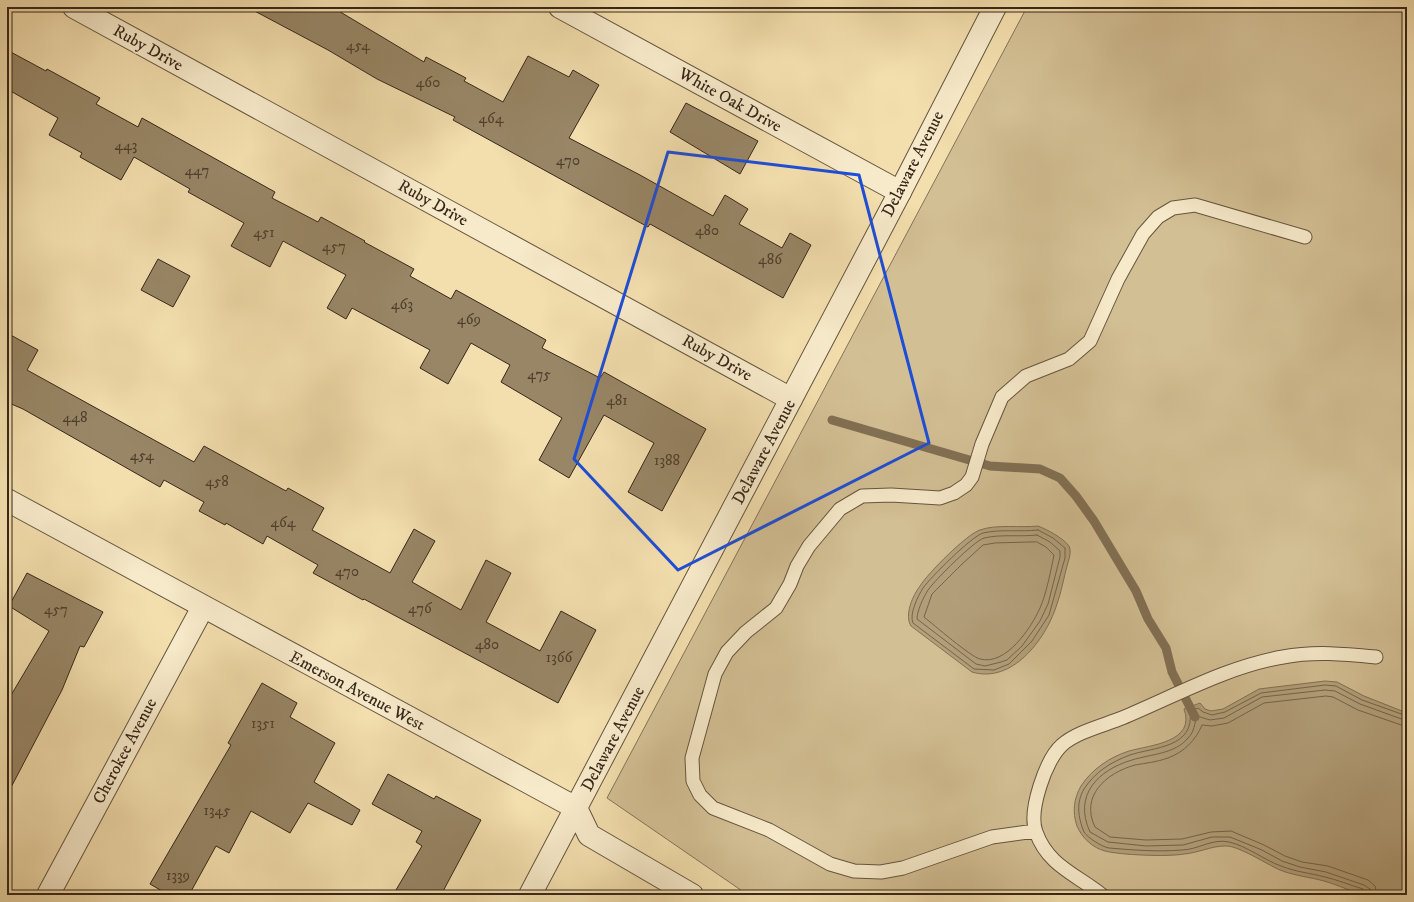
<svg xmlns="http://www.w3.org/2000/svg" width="1414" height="902" font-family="'IM FELL DW Pica',serif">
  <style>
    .green { fill: #d3bf94; stroke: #847357 }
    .water { fill: #b3a07b; stroke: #817054 }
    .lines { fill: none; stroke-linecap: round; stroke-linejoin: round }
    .shore { stroke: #74644a; stroke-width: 1 }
    .stream { stroke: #817054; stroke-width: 9 }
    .building { fill: #988666; stroke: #36271a }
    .service-casing { stroke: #65553f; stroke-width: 15 }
    .minor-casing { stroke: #65553f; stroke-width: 24 }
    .tertiary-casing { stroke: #65553f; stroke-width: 24 }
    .service { stroke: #f7eaca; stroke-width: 13 }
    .minor { stroke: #f7eaca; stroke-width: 22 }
    .tertiary { stroke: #f7eaca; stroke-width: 22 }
    .marked { fill: none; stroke: #1d4ed8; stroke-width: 3; stroke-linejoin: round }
    .labels { text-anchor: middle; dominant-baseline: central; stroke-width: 4; stroke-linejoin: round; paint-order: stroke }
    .number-label { font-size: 15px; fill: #4e3f2d }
    .street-label { font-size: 17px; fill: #36271a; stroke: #f7eaca }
  </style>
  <rect width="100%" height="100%" fill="#f3dead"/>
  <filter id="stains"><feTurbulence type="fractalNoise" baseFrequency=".005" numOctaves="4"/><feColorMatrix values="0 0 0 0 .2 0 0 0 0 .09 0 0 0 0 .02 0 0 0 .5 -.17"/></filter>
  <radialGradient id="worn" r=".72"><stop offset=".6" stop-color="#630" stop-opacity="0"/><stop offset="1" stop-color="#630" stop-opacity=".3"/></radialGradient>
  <path class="green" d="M1027,7h380v888h-659l-141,-97z"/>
  <path class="water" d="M1038,526c10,4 25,12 31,20 2,4 1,9 0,13 -5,16 -7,32 -13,48 -11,33 -44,77 -84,65l-61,-46c-7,-11 2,-31 9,-40 8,-13 47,-52 60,-56 16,-6 41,-2 58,-4z
    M1325,681l12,1 27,14 43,17v182c-13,0 -27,2 -39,0 -15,-2 -29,-10 -44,-14 -14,-4 -29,-5 -44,-11 -12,-5 -42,-25 -55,-24 -14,0 -27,7 -41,8 -16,3 -64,1 -79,-3 -12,-3 -23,-13 -28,-25 -5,-14 -3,-28 4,-40 11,-17 29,-29 48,-35 22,-6 67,-9 55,-42l16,-6 5,6 6,2 12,-2 36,-20z"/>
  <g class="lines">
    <path class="shore" d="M1038,530l15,8 12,10v10l-16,57 -17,26 -23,23 -15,6 -20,-1 -61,-46c-4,-9 5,-27 10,-35 7,-10 49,-52 60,-55 17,-4 38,-1 55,-3z
      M1037,535l13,7 10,9v6l-12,47 -8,17 -18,25 -15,14 -6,2 -16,4 -9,-2 -59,-45c0,-8 6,-21 11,-29 7,-10 46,-49 56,-52 17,-4 36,-1 53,-3z
      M1037,542l9,5 8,8c-3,15 -8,40 -14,53 -9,20 -34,58 -60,51 -9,-2 -46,-34 -56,-42l8,-23 29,-29 22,-20 12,-2z
      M1366,895l-3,-6c-13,-4 -25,-9 -38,-12 -15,-4 -29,-5 -44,-11 -17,-6 -34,-20 -52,-24 -16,-4 -32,8 -47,8 -25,2 -49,0 -73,-2 -7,-1 -21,-10 -25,-16 -6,-15 -8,-29 0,-43 11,-17 27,-27 46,-34 24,-8 65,-7 60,-44l8,-3 5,4 9,3 13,-3 36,-19 64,-8 11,1 26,14 45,16
      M1371,895l-1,-6 -6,-4 -38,-13 -26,-5 -18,-6 -20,-11 -32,-13h-18l-29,8 -37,1 -38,-4 -18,-10c-17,-37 8,-62 42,-72 19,-6 43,-6 56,-22 7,-7 6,-14 9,-22l13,4 14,-2 38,-21 63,-7 10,1 25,13 47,17
      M1377,895l-2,-9 -7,-6 -40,-14 -26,-4 -17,-6 -21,-11 -33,-14 -20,1 -29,7 -36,1 -36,-3 -15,-10c-15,-31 11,-54 40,-62 11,-2 22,-3 33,-7 16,-6 28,-18 34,-33l10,1 16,-3 36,-20 62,-7 7,1 25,13 49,17"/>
    <path class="stream" d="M832,420l158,46 50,3 20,9 16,18 18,25 42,70 12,28 18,29 6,24 23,45"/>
  </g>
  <path class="building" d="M247,7h85l92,55 2,-5 40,21 -2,3 39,21 25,-46 41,21 4,-7 26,15 -30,53 71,37 73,41 12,-21 23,14 -9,15 43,24 8,-15 21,12 -28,53 -133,-74 -2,3 -195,-107 2,-3 -78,-38 -49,-29z
    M7,50l39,21 1,-2 53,29 -4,6 42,23 4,-9 133,74 -3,6 46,24 3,-5 44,24 -1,1 50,27 -4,7 41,23 5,-9 90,50 -4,8 58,30 4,-6 102,57 -44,82 -34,-19 26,-49 -50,-28 -35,63 -30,-18 23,-42 -61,-36 9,-17 -39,-22 -23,41 -28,-16 10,-18 -78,-42 -6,11 -19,-11 19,-33 -63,-34 -13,26 -39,-21 13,-23 -56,-31 2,-3 -56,-32 -13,23 -41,-23 2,-4 -33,-18 9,-17 -51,-29z
    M686,103l72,38 -18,33 -70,-42z
    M158,259l32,17 -17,31 -32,-17z
    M7,333l31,17 -11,20 167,92 10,-16 82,45 2,-3 36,20 -12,22 78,43 24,-44 21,12 -23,41 49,28 25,-50 25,13 -25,49 54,29 21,-40 35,19 -38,73 -194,-104 -1,1 -50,-27 5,-8 -51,-29 -4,8 -37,-21 -1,2 -26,-14 5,-9 -40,-22 -4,7 -137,-78 -14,-6 -2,5z
    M27,573l76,39 -19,35 -4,-1 -18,44 -55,105v-93l42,-71 -40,-25z
    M262,683l35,20 -7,14 45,26 -21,39 46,28 -8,15 -44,-22 -18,30 -39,-22 -22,42 -13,-7 -27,49h-20l-19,-11 81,-139 -3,-2z
    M388,774l46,25 2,-3 45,24 -40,75h-48l29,-49 -6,-4 6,-11 -50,-27z"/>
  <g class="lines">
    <defs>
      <path id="service" d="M1035,831l-43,6 -89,31 -22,4 -27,-1 -24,-7 -61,-34 -56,-22 -13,-13 -7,-14 -1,-23 23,-84 12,-22 19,-20 30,-24 14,-24 7,-18 12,-20 31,-37 22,-13 29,-1 49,3 14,-5 12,-8 6,-8 10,-33 20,-47 24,-21 43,-17 21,-18 28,-62 25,-45 15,-17 15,-9 22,-3 110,32
        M1102,895c-26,-21 -54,-29 -66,-63 -8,-21 10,-73 26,-87 14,-13 43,-20 60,-27 53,-22 104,-51 161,-61 31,-6 62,-3 93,0"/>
      <path id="minor" d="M74,7l717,392
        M560,7l340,185
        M48,895l155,-288"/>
      <path id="tertiary" d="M7,500l569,308 13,27 103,60
        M530,895l370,-703 95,-185"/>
    </defs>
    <use href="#service" class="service-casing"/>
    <use href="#minor" class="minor-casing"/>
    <use href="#tertiary" class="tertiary-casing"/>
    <use href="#service" class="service"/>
    <use href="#minor" class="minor"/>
    <use href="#tertiary" class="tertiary"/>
  </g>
  <path class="marked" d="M668,152l191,23 70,268 -251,127 -104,-111z"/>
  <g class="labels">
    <g class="number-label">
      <text x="358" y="45">454</text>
      <text x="428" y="82">460</text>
      <text x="491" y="118">464</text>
      <text x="126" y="145">443</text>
      <text x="568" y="160">470</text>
      <text x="197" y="170">447</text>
      <text x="707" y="230">480</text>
      <text x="264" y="232">451</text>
      <text x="334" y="246">457</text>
      <text x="770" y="259">486</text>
      <text x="402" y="304">463</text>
      <text x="469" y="319">469</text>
      <text x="539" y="374">475</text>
      <text x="617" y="400">481</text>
      <text x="75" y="417">448</text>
      <text x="142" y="455">454</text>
      <text x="667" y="460">1388</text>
      <text x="217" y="481">458</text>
      <text x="283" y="522">464</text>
      <text x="347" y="571">470</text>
      <text x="420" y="608">476</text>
      <text x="56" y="609">457</text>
      <text x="487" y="644">480</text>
      <text x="559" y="657">1366</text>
      <text x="263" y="723">1351</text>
      <text x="217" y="810">1345</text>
      <text x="178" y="875">1339</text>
    </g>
    <g class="street-label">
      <text transform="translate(148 48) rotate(29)">Ruby Drive</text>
      <text transform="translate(730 100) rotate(29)">White Oak Drive</text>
      <text transform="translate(913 164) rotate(-63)">Delaware Avenue</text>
      <text transform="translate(433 203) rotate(29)">Ruby Drive</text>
      <text transform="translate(717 358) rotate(29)">Ruby Drive</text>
      <text transform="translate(764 452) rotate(-62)">Delaware Avenue</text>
      <text transform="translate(357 691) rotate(28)">Emerson Avenue West</text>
      <text transform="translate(613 739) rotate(-62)">Delaware Avenue</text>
      <text transform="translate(125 751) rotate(-62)">Cherokee Avenue</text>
    </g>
  </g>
  <rect width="1414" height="902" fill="none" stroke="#f3dead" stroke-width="24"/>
  <rect x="8" y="8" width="1398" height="886" fill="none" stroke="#36271a" stroke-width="2"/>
  <rect x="12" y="12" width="1390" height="878" fill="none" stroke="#36271a"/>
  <rect width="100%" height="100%" filter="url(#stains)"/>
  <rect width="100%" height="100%" fill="url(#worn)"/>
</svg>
